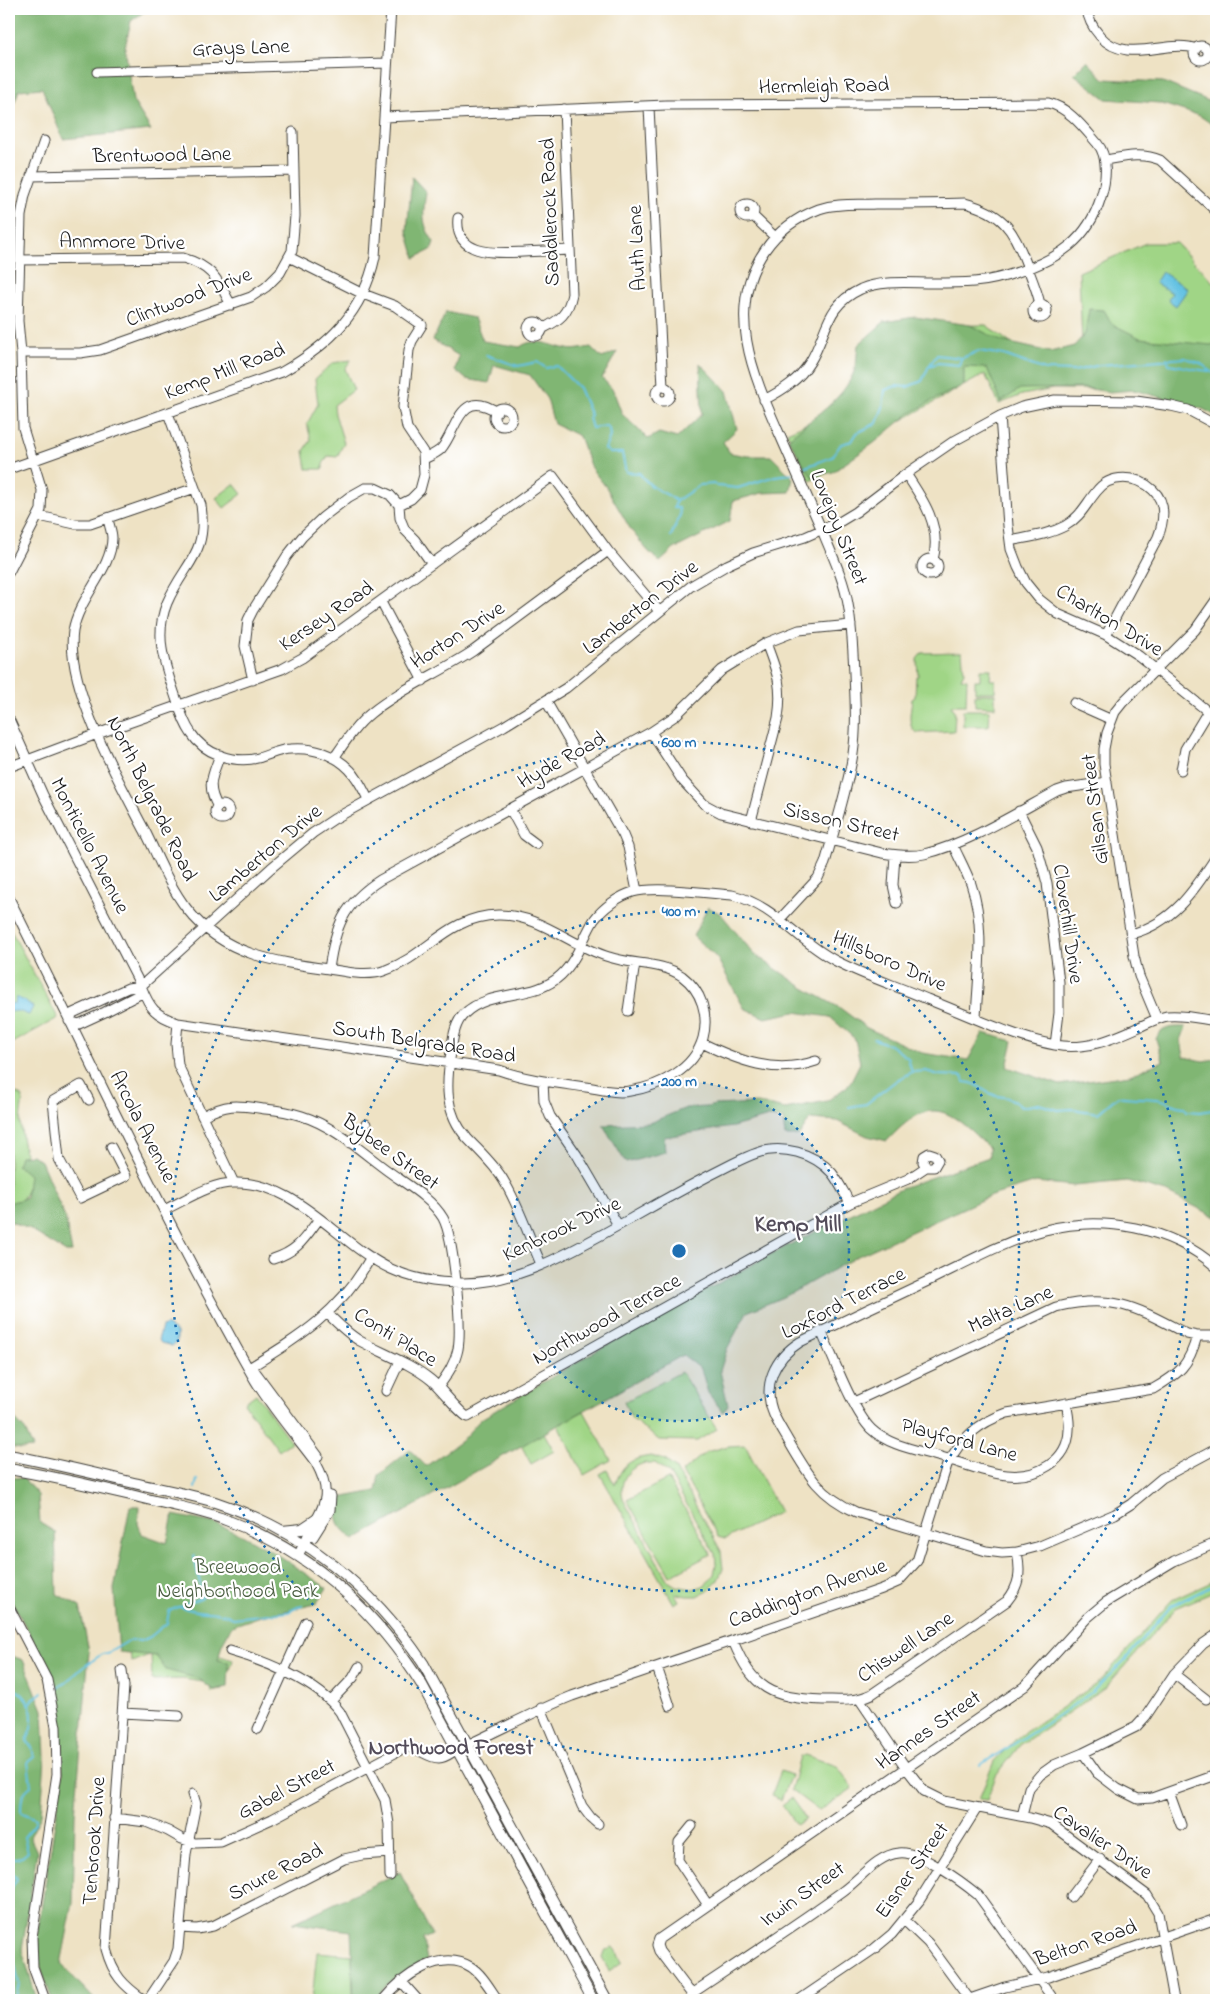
<svg xmlns="http://www.w3.org/2000/svg" width="1225" height="2009" font-family="'Indie Flower',sans-serif">
  <style>
    .green { fill: #a0d586; stroke: #5e7851; fill-rule: evenodd }
    .forest { fill: #80b673; stroke: #4e6948 }
    .water { fill: #65c2e3; stroke: #406f80 }
    .lines { fill: none; stroke-linecap: round; stroke-linejoin: round }
    .stream { stroke: #65c2e3; stroke-width: 2 }
    .minor-casing { stroke: #3c3a35; stroke-width: 11 }
    .major-casing { stroke: #3c3a35; stroke-width: 12 }
    .minor { stroke: #fff; stroke-width: 9 }
    .major { stroke: #fff; stroke-width: 10 }
    .ring { fill: none; stroke: #1f6fb2; stroke-width: 2.5; stroke-dasharray: 2.5 5 }
    .labels { text-anchor: middle; dominant-baseline: central; stroke-width: 4.5; stroke-linejoin: round; paint-order: stroke }
    .street-label { font-size: 21px; fill: #1c1c1c; stroke: #fff }
    .park-label { font-size: 21px; fill: #4a5d41; stroke: #fff }
    .neighbourhood-label { font-size: 22px; font-weight: bold; fill: #534c5a; stroke: #fff }
    .quarter-label { font-size: 24px; font-weight: bold; fill: #534c5a; stroke: #fff }
    .centre { fill: #1f6fb2; stroke: #fff; stroke-width: 2.5 }
    .ring-label { font-size: 15px; text-anchor: middle; font-weight: bold; fill: #1f6fb2; stroke: #fff; stroke-width: 4.5; stroke-linejoin: round; paint-order: stroke }
  </style>
  <rect width="100%" height="100%" fill="#fff"/>
  <filter id="ink" filterUnits="userSpaceOnUse"><feTurbulence type="fractalNoise" baseFrequency=".02" numOctaves="2"/><feDisplacementMap in="SourceGraphic" scale="10" xChannelSelector="R" yChannelSelector="G"/><feConvolveMatrix kernelMatrix="1 2 1 2 8 2 1 2 1" color-interpolation-filters="sRGB"/></filter>
  <filter id="wash" filterUnits="userSpaceOnUse"><feTurbulence type="fractalNoise" baseFrequency=".0096" numOctaves="4" result="noise"/><feDisplacementMap in="SourceGraphic" scale="20" xChannelSelector="R" yChannelSelector="G"/><feGaussianBlur stdDeviation="1.12" result="paint"/><feColorMatrix in="noise" values="0 0 0 0 0 0 0 0 0 0 0 0 0 0 0 0 0 1.4 0 .05"/><feComposite in="paint" operator="in"/></filter>
  <g filter="url(#wash)">
    <rect width="100%" height="100%" fill="#eee2c4"/>
    <path class="green" d="M1146,243h30l40,42v127l-76,-22 -87,-1 -31,6 -23,9 -14,-30 -90,50 -61,46 -24,11 -23,-49 34,-15 37,-43 28,-48 100,-1 49,36 47,-18 -3,-71z
      M351,360l-6,9 9,21 -20,15 1,9 9,29 -7,14 -9,-1 -5,8v5h-16l-3,-18 7,-11 -4,-16 11,-20 -3,-25 18,-16z
      M234,484l8,10 -18,14 -8,-10z
      M962,652l2,20 -3,6 6,1 -1,26h-15l4,8 -1,18 -37,2c-11,-7 -6,-23 -5,-34l3,-2 1,-21h2l-1,-17 5,-6z
      M980,669h11l-1,11h5v12h-20v-12h5z
      M975,694h20v13l-20,-1z
      M963,710h26l-1,16h-25z
      M9,927l49,91 -49,27z
      M9,1089l14,8 -3,25 4,28 12,26 -27,45z
      M681,1372l36,57 -20,12 -38,-1 -27,-21 -8,-17z
      M256,1394l35,48 -12,9 -35,-48z
      M584,1411l27,49 -27,15 -26,-50z
      M544,1433l10,18 -23,13 -10,-19z
      M745,1445l35,67 -55,27 -7,-2 -36,-65 24,-20 23,-6z
      M651,1456l14,4 10,8 46,83 2,18 -6,13 -8,8 -11,6h-11l-12,-2 4,7 -5,3 -74,-130 7,-4 8,15c7,-20 14,-26 36,-29zM645,1463h10l14,10 46,81 1,10 -2,10 -4,6 -7,6 -10,3 -17,-3 -8,-5 -45,-82c-4,-18 4,-31 22,-36z
      M668,1479l43,75 -41,22 -43,-76z
      M1216,1580v11l-40,17 -71,80 -85,57 -24,31 -9,24 -8,-1 15,-38 24,-24 81,-55 73,-82z
      M177,1643l56,17 -10,30 -12,2 -2,-9 -26,-4 -31,1 -1,-26 -19,8 -4,-13z
      M805,1755l32,11 16,22 -34,23 -28,-21 9,-33z
      M781,1771l10,4 -10,25 -10,-4z
      M791,1798l15,21 -10,6 -14,-20z
      M613,1946l9,16 -13,9 -7,-13 2,-7z
      M317,1952l35,3 1,45h-41z"/>
    <path class="forest" d="M9,9h139l-17,12 -6,26 8,54 18,29 -88,9 -21,-51 -23,2 -10,28z
      M1087,61l17,18 59,3 53,22v23l-16,-11 -41,-13 -53,-4 -32,-25z
      M412,177l14,15c-3,21 -5,32 8,50l-3,8 -16,8 -8,-27z
      M1089,309l15,1 8,14 28,14 71,7 5,-2v73l-13,-7 -69,-19 -25,2 -24,-4 -65,1 -19,13 -14,-34 -23,-1v18l-31,15 -24,14 -35,29 -41,29 -21,5 -24,-38c24,-22 56,-38 67,-70 2,-8 2,-17 3,-24l26,-23 31,-5 55,8 31,16 49,11 24,-6 11,-12z
      M446,312l28,6 9,23 37,6c15,-11 31,-1 47,2 7,2 17,-1 24,-2l11,11 15,-6 -15,26 11,12 9,24 26,25 11,-6 18,5 25,-24 -2,-51 27,28 10,38 -14,13 7,11 17,3h24l22,22 -3,14 -28,1 -29,8 -3,20 -56,28 -14,13 -12,-11 -17,-21 -25,-43 -15,-19 -12,-32 -25,-12 -7,-25 -17,-24 -36,-10 -5,18 -23,-4 -11,-9 4,-14 -26,-16z
      M708,907l13,7 33,40 50,34 36,20 27,20 55,25 46,7 15,-27 30,8 -6,26 53,18 70,-10 33,-14 -7,-22c6,-13 17,-12 30,-12l-5,13 3,17 19,4 13,-2v158l-50,-25 -39,-11 -53,5 -38,-4 -48,15 -130,59 -72,40 -39,16 -20,37 -7,22 8,34 -5,7 -15,-19 -7,-24 -18,-14 -329,185c-17,-15 -21,-19 -15,-42l37,-7 3,-16 31,-25 16,16 35,-25 20,-22 108,-64 184,-102 134,-67 82,-29v-9c-41,-40 -58,-55 -102,-7l-20,-5 -30,-15 -27,-2 -11,17h-14l-2,-17 -14,-2 -36,10 -69,10 1,15 -39,11 -23,-38 46,-2 37,-15 21,-1 8,-2 43,-2 27,6 42,-8 22,-16 11,-22 -5,-24 -25,-22 -35,-5 -30,6 -21,-10 -27,-50 -24,-22z
      M32,1155l9,6 24,57 7,34h-6l-37,-23 -20,-8v-18l17,-5 3,-23 -12,-10 3,-9z
      M9,1413l16,17 8,18 -12,1 -12,-2z
      M9,1477l15,2 14,16 2,28 15,9 2,62 23,13 9,45 -14,163 -2,88 -12,61 34,36h-43l-13,-38 -2,-27 26,-161 -5,-72 -8,-31 -41,-75z
      M130,1506h9l-1,18 4,10 25,9 6,-28 41,8 28,12 31,17 54,36 -11,16 -58,13 -26,9 -10,18 -4,16 11,2 -1,25 -15,3 -14,-11 -33,-9 -10,-14 -37,-4 -5,-63z
      M9,1655l14,5 20,50 2,48 -4,57 -11,22 7,15 -15,98 15,50h-28z
      M400,1872l32,63 -9,4 4,21c-24,12 -36,18 -53,40h-20l-3,-69 -58,-8z"/>
    <path class="water" d="M1162,272l26,17 -12,17 -8,-6 4,-7 -17,-10z
      M16,997l11,5 6,5 -4,8 -11,-4 -9,1v-8l6,-1z
      M166,1325l11,7v10l-5,4 -11,-3 -3,-3 4,-13z"/>
    <g class="lines">
      <path class="stream" d="M486,355l32,11 19,-4 9,6 11,-2 22,22 12,28 -2,2 3,10 14,-2 3,3 1,7 -5,13 5,4h12l4,19 13,1c5,6 9,11 16,15 7,5 15,7 21,13l24,-16 14,-1 3,2 21,2 37,-12 17,-2
        M1167,358l2,6c14,2 27,6 41,7
        M929,366l9,-3 21,2 2,-6
        M800,469l32,-12 9,-13 11,-3 5,-8 20,-10 6,-16 2,-17 11,-4 11,1 15,-6 7,-15 8,-11 25,3 17,-7 25,4 41,15 29,1 26,-6 85,-7 15,5 16,12
        M671,536l9,-21 -1,-7h-5l2,-7
        M874,1039l16,6 18,13 4,14
        M849,1107l17,-3 31,-24 15,-8 14,-1 13,4 23,1 2,6c14,1 14,5 25,11 14,8 16,-2 32,14l18,-3 19,6 14,-1 26,4 20,-17c15,3 29,1 44,4 9,2 11,7 22,7l3,4 13,1 12,-2 4,1
        M195,1488l2,-8
        M182,1607c16,8 36,2 51,11l55,-6 14,-7
        M9,1682c3,8 9,8 14,13 12,13 10,31 4,46l5,6 2,10 -6,5 3,24c-10,7 -10,15 -10,26l15,7 -2,6 -10,12 4,15 -6,5 -12,2 2,12 5,8 -8,13
        M55,1688l11,-5 16,-15 20,-14 6,-1 22,-13 11,1 9,-4 17,-14 2,-12 34,-14 -9,-41
        M28,1704l14,-12
        M980,1765l61,-38 51,-35 32,-31 47,-55 45,-22
        M9,1926l1,17 9,41 -4,16"/>
    </g>
  </g>
  <g filter="url(#ink)">
    <g class="lines">
      <defs>
        <path id="minor" d="M1087,9c1,10 6,19 13,27 26,30 69,2 96,13
          M1194 53a7 7 0 1 1 14 0a7 7 0 1 1-14 0Z
          M97,72l290,-9
          M649,107l14,280
          M384,117l282,-12 382,-2c20,4 36,25 49,40 12,14 9,38 4,54 -13,43 -43,62 -83,75 -14,5 -29,9 -44,10 -14,1 -28,1 -42,1 -23,0 -50,-3 -71,6 -37,17 -33,44 -51,73 -11,18 -27,28 -46,38
          M1105,160c18,-3 37,-8 55,0l56,51
          M31,176l263,-5
          M740 211a7 7 0 1 1 14 0a7 7 0 1 1-14 0Z
          M753,216l22,21
          M458,218c-4,39 39,35 65,34 16,-1 31,-1 47,-2
          M289,257l74,37 32,12 27,19 -10,16 -3,9 -6,57 4,21 16,24 1,23 -4,15 -9,9 -12,6
          M20,260l163,-2c29,8 35,22 48,47
          M1033 311a7 7 0 1 1 14 0a7 7 0 1 1-14 0Z
          M528 329a7 7 0 1 1 14 0a7 7 0 1 1-14 0Z
          M542,329c18,-9 26,-15 30,-35l-8,-185
          M21,353h59l20,-3 151,-53 15,-10 14,-14 12,-22 3,-35 -2,-84
          M656 394a7 7 0 1 1 14 0a7 7 0 1 1-14 0Z
          M494 417a9 9 0 1 1 18 0a9 9 0 1 1-18 0Z
          M168,413l33,92c7,51 -16,56 -34,98 -13,32 -3,60 8,92 4,12 8,27 16,38 13,21 43,31 67,25 11,-3 22,-9 33,-9 21,-2 44,5 59,21 8,8 13,19 18,29
          M1000,416l8,110 3,23 7,18 8,16 13,16 19,15 48,21 33,21 77,62
          M424,459c6,-3 13,-6 17,-10 16,-18 18,-62 56,-37
          M9,469l273,-97c47,-27 81,-59 93,-115l16,-248
          M906,474c17,25 36,53 27,86
          M39,516l36,8h15l105,-36
          M1010,541c19,-4 38,-6 55,-15 15,-8 21,-22 31,-34 14,-19 41,-17 57,-2 14,13 11,31 5,47l-52,98
          M922 567a8 8 0 1 1 16 0a8 8 0 1 1-16 0Z
          M9,572l32,-62 1,-20 -19,-62 -2,-75 -3,-32 3,-105 4,-21 19,-54
          M381,602l42,79
          M253,680l-8,-34 3,-26 5,-10 34,-54 15,-19 21,-20 26,-20 16,-9h10l15,7 9,10 1,13 5,12 10,10 17,24
          M546,701l77,134 5,12 9,44
          M1074,703l38,17
          M9,719l34,76 98,191c9,23 14,29 37,37l321,47c28,10 58,13 87,17 14,2 30,7 44,4 30,-5 64,-21 73,-53 6,-23 -1,-47 -21,-62 -20,-14 -49,-11 -73,-19 -39,-11 -69,-43 -111,-42 -50,1 -70,40 -112,55 -18,7 -39,2 -57,-1 -53,-7 -106,-14 -142,-60 -18,-23 -29,-52 -42,-78 -26,-49 -80,-146 -72,-200 6,-34 39,-62 39,-93 0,-6 -3,-13 -4,-19
          M651,732l31,48 22,24 17,9 161,40c14,2 29,4 42,1 43,-10 94,-42 133,-63l9,-3 41,-6
          M334,758c11,-16 22,-33 37,-45 31,-25 69,-40 102,-62l135,-100
          M9,767l88,-33 185,-65 20,-11 251,-182 55,75 51,60
          M1181,770l4,-21 23,-38
          M215 812a7 7 0 1 1 14 0a7 7 0 1 1-14 0Z
          M218,807c-12,-21 -6,-30 2,-52
          M510,809l14,26 12,9
          M1019,811l18,36 10,36 12,99v31l-4,32
          M751,821l27,-103c5,-32 -1,-46 -12,-75
          M953,845c6,13 13,26 18,39 15,43 7,90 5,134
          M895,855l-2,30 4,18
          M9,898c80,159 155,322 243,477 16,29 44,61 64,88 16,29 10,40 -6,68 -4,8 -7,16 -12,24
          M780,919l38,-41 7,-15c10,-36 22,-72 28,-109 4,-27 2,-54 1,-81 -1,-23 -2,-47 -6,-69 -4,-24 -15,-47 -24,-69 -15,-34 -30,-68 -45,-102 -26,-59 -55,-124 -14,-183 13,-19 33,-33 54,-41 18,-6 37,-4 56,-5 30,0 60,0 90,-1 37,10 48,25 61,60 5,14 11,27 14,41
          M1131,934c42,-11 63,-43 85,-77
          M329,969c6,-42 14,-65 51,-89l271,-148 24,-16 47,-46 44,-27 33,-13 52,-5
          M141,986l-13,2 -55,25 -4,8 10,3 26,-12 33,-17 3,-9 130,-118 42,-35 21,-14 170,-93 62,-38 125,-102 36,-21 26,-12 52,-16 36,-16 15,-9 50,-38 48,-33 46,-25 22,-9 33,-7 81,1 35,5 17,4 28,15
          M628,1011l7,-48
          M1157,1019l-18,-43 -5,-20 -30,-192v-15l3,-16 8,-21 8,-10 72,-72 21,-30
          M178,1023l-2,21 2,21 56,118
          M702,1043c37,18 73,32 114,18
          M543,1081l1,20 6,15 27,39 41,70
          M89,1100l-8,-15 -28,16 6,58 21,39 46,-22 -15,-29
          M202,1116c27,-13 34,-11 63,-7 12,1 25,3 37,7 32,10 60,36 86,55 19,14 43,27 55,47 11,20 19,108 15,131 -3,15 -11,26 -19,37
          M350,1143l16,-19
          M164,1210c22,-10 46,-27 70,-27 62,-3 105,62 157,86 22,10 46,14 70,14 61,1 119,-37 171,-65 33,-19 66,-37 100,-54 8,-4 16,-8 25,-11 25,-9 57,0 75,20 7,9 12,20 18,30
          M273,1259c25,-8 31,-20 46,-40
          M541,1264c-12,-27 -22,-58 -37,-83 -10,-17 -24,-29 -37,-43 -23,-26 -21,-54 -16,-86 2,-13 3,-28 13,-38 27,-26 70,-13 97,-39 16,-15 22,-37 33,-55 9,-12 25,-24 39,-28 23,-6 74,1 99,3 43,10 66,47 104,66 29,15 61,25 91,38 39,15 88,39 128,46 31,6 57,-6 84,-18 9,-4 18,-9 28,-11 16,-2 34,3 49,5
          M1216,1267c-45,-40 -114,-52 -171,-37 -40,11 -78,32 -115,50 -43,20 -87,41 -130,62 -25,16 -39,43 -26,73 4,9 10,18 15,27 19,33 31,54 67,70l130,39 16,2 15,-1 23,-6 75,-32 16,-10 31,-26 54,-29
          M328,1314c10,10 20,20 32,27 24,13 50,22 71,39 10,8 30,35 37,37l382,-214 58,-24 18,-12h8l4,-7 -3,-5 -6,-2 -5,3 -1,6 3,5
          M821,1331c12,26 32,80 50,98 18,17 47,21 70,28 21,6 44,16 66,18 29,3 61,-13 62,-45 1,-9 -1,-18 -3,-27
          M249,1368c52,-32 91,-56 122,-111
          M254,1370l64,86
          M386,1391l14,-30
          M854,1402l202,-95c58,-14 81,1 131,27l10,2h19
          M313,1537l17,-27 1,-14
          M9,1607l38,73 9,47 1,47 -25,163 1,30 12,33
          M733,1641c20,48 38,57 90,59 17,0 33,2 49,-6l135,-93c13,-16 14,-29 10,-49
          M230,1651c35,10 88,31 110,61l45,88 4,24 1,52
          M657,1667l13,39
          M122,1670l2,16 -18,263c7,26 17,36 38,51
          M1174,1674l32,25
          M332,1700l21,-22 6,-11
          M860,1700l46,68 18,23 20,10 86,17 21,6 96,71 11,18 16,87
          M541,1708l41,98 9,12 7,6
          M122,1713l57,3
          M258,1729l48,-107
          M1083,1753l14,20 21,16 20,10 14,-1 64,-23
          M1169,1792l12,33
          M1022,1816l7,-28 11,-13 14,-10 29,-12 53,-26 10,-11 28,-42 29,-30 13,-9
          M114,1818l32,4 22,9 14,8 13,4 26,-1 51,-23 134,-72c13,0 21,11 33,11 6,0 12,-5 17,-8 39,-17 76,-38 116,-54l310,-107 16,-7 19,-21 30,-96c14,-27 31,-42 60,-52l146,-24c26,-15 36,-23 44,-53
          M692,1826l-13,16 -1,18 30,45
          M1071,1897l29,-38
          M904,1920l24,23 42,57
          M180,1928l17,1 16,-3 131,-67 18,-4 28,-2
          M401,1981l17,19
          M691,1994c51,-34 102,-67 152,-103 17,-12 34,-36 56,-38 20,-3 63,29 79,42l76,105
          M148,2000l26,-39 4,-12 8,-95 10,-50 -3,-10
          M383,2000c19,-23 57,-52 88,-33 11,7 19,22 27,33
          M696,2000l-37,-49 -2,-6 2,-6 366,-253 62,-68 19,-16 68,-41 42,-18
          M799,2000l75,-51 18,-15 27,-33 58,-93
          M967,2000l38,-13 43,-10 168,-58"/>
        <path id="major" d="M9,1455c42,8 84,18 125,28 27,6 55,11 81,19 88,28 158,86 208,161l184,337
          M9,1469c42,7 84,17 126,27 30,8 62,13 91,24 84,31 149,90 196,165l171,315
          M282,1531l20,-2 15,-10"/>
      </defs>
      <use href="#minor" class="minor-casing"/>
      <use href="#major" class="major-casing"/>
      <use href="#minor" class="minor"/>
      <use href="#major" class="major"/>
    </g>
  </g>
  <circle cx="679" cy="1251" r="170" fill="#1f6fb2" fill-opacity=".12"/>
  <g class="ring">
    <circle cx="679" cy="1251" r="170"/>
    <circle cx="679" cy="1251" r="340"/>
    <circle cx="679" cy="1251" r="509"/>
  </g>
  <g class="labels">
    <g class="street-label">
      <text transform="translate(241 49) rotate(-2)">Grays Lane</text>
      <text transform="translate(824 87) rotate(-1)">Hermleigh Road</text>
      <text transform="translate(162 156) rotate(-1)">Brentwood Lane</text>
      <text transform="translate(551 212) rotate(-92)">Saddlerock Road</text>
      <text transform="translate(122 243) rotate(1)">Annmore Drive</text>
      <text transform="translate(638 248) rotate(-93)">Auth Lane</text>
      <text transform="translate(189 298) rotate(-21)">Clintwood Drive</text>
      <text transform="translate(225 372) rotate(-21)">Kemp Mill Road</text>
      <text transform="translate(838 528) rotate(68)">Lovejoy Street</text>
      <text transform="translate(641 608) rotate(-38)">Lamberton Drive</text>
      <text transform="translate(327 617) rotate(-34)">Kersey Road</text>
      <text transform="translate(1109 621) rotate(31)">Charlton Drive</text>
      <text transform="translate(458 636) rotate(-33)">Horton Drive</text>
      <text transform="translate(562 761) rotate(-29)">Hyde Road</text>
      <text transform="translate(151 799) rotate(64)">North Belgrade Road</text>
      <text transform="translate(1096 809) rotate(-97)">Gilsan Street</text>
      <text transform="translate(841 823) rotate(13)">Sisson Street</text>
      <text transform="translate(89 846) rotate(63)">Monticello Avenue</text>
      <text transform="translate(266 854) rotate(-40)">Lamberton Drive</text>
      <text transform="translate(1067 924) rotate(82)">Cloverhill Drive</text>
      <text transform="translate(889 962) rotate(24)">Hillsboro Drive</text>
      <text transform="translate(424 1043) rotate(9)">South Belgrade Road</text>
      <text transform="translate(142 1127) rotate(63)">Arcola Avenue</text>
      <text transform="translate(390 1153) rotate(36)">Bybee Street</text>
      <text transform="translate(562 1230) rotate(-25)">Kenbrook Drive</text>
      <text transform="translate(844 1304) rotate(-27)">Loxford Terrace</text>
      <text transform="translate(1011 1310) rotate(-24)">Malta Lane</text>
      <text transform="translate(607 1320) rotate(-29)">Northwood Terrace</text>
      <text transform="translate(395 1338) rotate(32)">Conti Place</text>
      <text transform="translate(959 1441) rotate(15)">Playford Lane</text>
      <text transform="translate(808 1594) rotate(-20)">Caddington Avenue</text>
      <text transform="translate(906 1648) rotate(-34)">Chiswell Lane</text>
      <text transform="translate(929 1731) rotate(-35)">Hannes Street</text>
      <text transform="translate(287 1790) rotate(-28)">Gabel Street</text>
      <text transform="translate(95 1841) rotate(-86)">Tenbrook Drive</text>
      <text transform="translate(1102 1843) rotate(34)">Cavalier Drive</text>
      <text transform="translate(913 1871) rotate(-55)">Eisner Street</text>
      <text transform="translate(276 1873) rotate(-27)">Snure Road</text>
      <text transform="translate(803 1895) rotate(-35)">Irwin Street</text>
      <text transform="translate(1086 1944) rotate(-19)">Belton Road</text>
    </g>
    <g class="park-label">
      <text x="238" y="1568">Breewood<tspan x="238" dy="24">Neighborhood Park</tspan></text>
    </g>
    <g class="neighbourhood-label">
      <text x="451" y="1749">Northwood Forest</text>
    </g>
    <g class="quarter-label">
      <text x="798" y="1225">Kemp Mill</text>
    </g>
  </g>
  <circle cx="679" cy="1251" r="8" class="centre"/>
  <g class="ring-label">
    <text x="679" y="747">600 m</text>
    <text x="679" y="916">400 m</text>
    <text x="679" y="1086">200 m</text>
  </g>
  <rect width="1225" height="2009" fill="none" stroke="#fff" stroke-width="30"/>
</svg>
